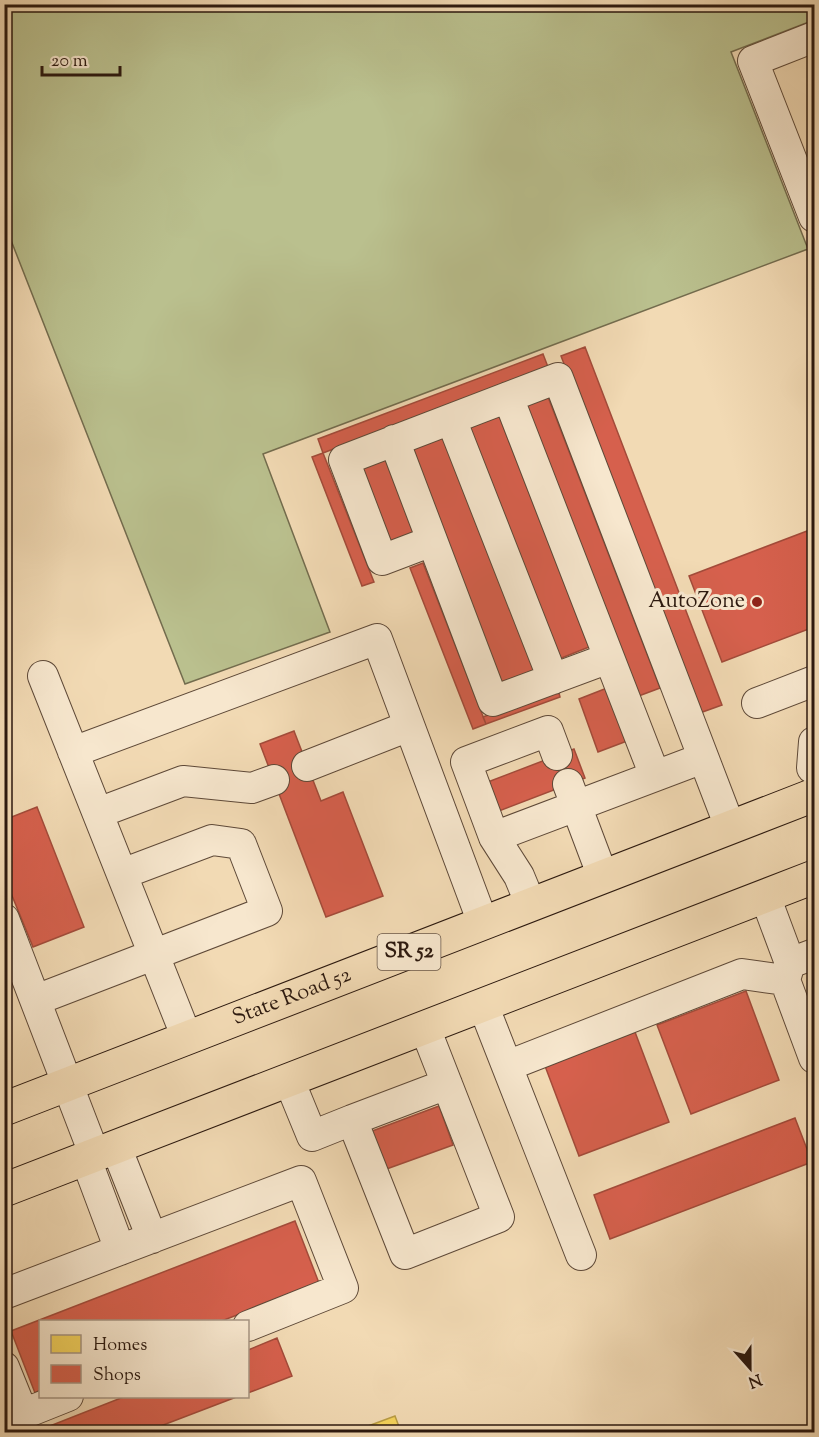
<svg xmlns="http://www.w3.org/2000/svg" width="819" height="1437" font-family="'Sorts Mill Goudy',serif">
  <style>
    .green { fill: #bac08e; stroke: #736c4e; stroke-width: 1.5 }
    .homes { fill: #f6d55c; stroke: #b99d45; stroke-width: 1.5 }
    .shops { fill: #d6604d; stroke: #a34b3a; stroke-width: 1.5 }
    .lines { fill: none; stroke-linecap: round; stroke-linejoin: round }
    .minor-casing { stroke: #5e4938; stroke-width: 32 }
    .major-casing { stroke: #2c190f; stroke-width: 35 }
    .minor { stroke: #f7e7ce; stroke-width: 30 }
    .major { stroke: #f2dab4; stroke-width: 33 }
    .poi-dot { fill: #8f2418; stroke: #f7e7ce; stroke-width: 2 }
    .labels { text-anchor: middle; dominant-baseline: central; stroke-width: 6; stroke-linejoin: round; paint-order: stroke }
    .shield { fill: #f7e7ce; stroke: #695748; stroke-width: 1.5 }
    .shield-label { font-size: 21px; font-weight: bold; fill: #2c190f }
    .poi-label { font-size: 22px; fill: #2c190f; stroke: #f7e7ce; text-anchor: end }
    .street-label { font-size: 22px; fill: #2c190f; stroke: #f7e7ce }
  </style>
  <rect width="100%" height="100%" fill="#f2dab4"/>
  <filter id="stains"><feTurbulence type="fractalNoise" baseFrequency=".00333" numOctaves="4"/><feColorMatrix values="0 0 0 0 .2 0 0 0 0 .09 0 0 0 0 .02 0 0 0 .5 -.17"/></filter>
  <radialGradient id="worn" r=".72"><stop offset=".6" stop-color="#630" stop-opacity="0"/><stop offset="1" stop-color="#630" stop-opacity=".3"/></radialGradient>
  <path class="green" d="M5,4l809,1v15l-83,32 77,197 -545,205 67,178 -145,52 -180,-459z"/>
  <path class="homes" d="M395,1416l6,16h-49z"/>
  <path class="shops" d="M585,347l137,358 -25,9 -136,-358z
    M543,354l5,13 -225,86 -5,-14z
    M548,397l112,291 -24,9 -112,-291z
    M498,413l91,234 -30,12 -91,-235z
    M445,434l90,236 -36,13 -90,-236z
    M323,453l51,129 -12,4 -50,-129z
    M385,458l30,79 -25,9 -29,-79z
    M807,531l7,19v77l-92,35 -33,-86z
    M423,563l63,161 -13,5 -63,-161z
    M607,688l20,53 -29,11 -19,-53z
    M558,689l2,8 -74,27 -3,-7z
    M294,731l27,70 22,-9 40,104 -57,21 -66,-173z
    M574,749l11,29 -94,36 -11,-29z
    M37,807l47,120 -51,20 -29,-71v-56z
    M746,991l33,89 -88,34 -34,-89z
    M635,1032l34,90 -90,34 -34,-90z
    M439,1106l14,39 -72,26 -14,-38z
    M795,1118l17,44 -202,77 -16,-44z
    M295,1221l24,62 -100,39h-179v68l-5,3 -24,-62z
    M277,1338l15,38 -44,17v-43z
    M126,1396h113l-94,36h-107l-1,-1z"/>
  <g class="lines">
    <defs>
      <path id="minor" d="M814,37l-61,24 61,156
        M508,397l147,379
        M451,419l102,260
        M394,440l99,261 116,-43
        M432,541l-50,19 -38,-100 214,-82 172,449
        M43,676l144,362
        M757,703l57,-22
        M814,742l-2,26 2,1
        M73,752l304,-113 106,284
        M307,766l102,-40
        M568,784l35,93
        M98,813l85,-32 69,7 22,-8
        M494,837l209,-79
        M765,896l25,67 24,-9
        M531,905l-12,-29 -25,-39 -28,-75 82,-31 9,24
        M4,919l91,237
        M790,963l-5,17 29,78
        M36,1000l231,-89 -26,-67 -29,-4 -90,34
        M483,1005l98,250
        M507,1066l235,-92 43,6
        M289,1080l23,56 40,-16 53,134 94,-37 -74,-189
        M352,1120l95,-36
        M116,1147l36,91
        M86,1159l34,91
        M4,1294l297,-113 42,107 -95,38
        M4,1367l19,47 45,-18"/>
      <g id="major">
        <path id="s1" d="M4,1109l810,-314"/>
        <path d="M4,1190l810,-313"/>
      </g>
    </defs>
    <use href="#minor" class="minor-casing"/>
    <use href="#major" class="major-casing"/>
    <use href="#minor" class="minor"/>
    <use href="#major" class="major"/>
  </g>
  <circle class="poi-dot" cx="757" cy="602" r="6"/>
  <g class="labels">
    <rect class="shield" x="377.5" y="934" width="63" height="36" rx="4.5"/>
    <g class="shield-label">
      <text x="409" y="952">SR 52</text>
    </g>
    <g class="poi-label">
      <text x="745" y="602">AutoZone</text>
    </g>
    <g class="street-label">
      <text stroke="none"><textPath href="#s1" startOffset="309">State Road 52</textPath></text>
    </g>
  </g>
  <rect width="819" height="1437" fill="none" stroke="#f2dab4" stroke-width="24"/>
  <rect x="6" y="6" width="807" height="1425" fill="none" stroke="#2c190f" stroke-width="3"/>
  <rect x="12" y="12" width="795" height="1413" fill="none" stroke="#2c190f" stroke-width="1.5"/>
  <rect x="39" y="1320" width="210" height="78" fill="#f7e7ce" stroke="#a69582" stroke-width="1.5"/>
  <rect x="51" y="1335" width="30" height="18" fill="#f6d55c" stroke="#a69582" stroke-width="1.5"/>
  <text x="93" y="1350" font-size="18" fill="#2c190f">Homes</text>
  <rect x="51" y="1365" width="30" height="18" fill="#d6604d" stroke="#a69582" stroke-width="1.5"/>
  <text x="93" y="1380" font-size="18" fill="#2c190f">Shops</text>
  <g transform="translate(750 1368) rotate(159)" stroke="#f7e7ce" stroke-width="4.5" paint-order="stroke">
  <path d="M0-4.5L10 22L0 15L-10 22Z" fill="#2c190f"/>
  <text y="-9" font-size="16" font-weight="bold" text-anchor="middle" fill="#2c190f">N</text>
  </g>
  <path d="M42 66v9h78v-9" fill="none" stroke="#2c190f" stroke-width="3"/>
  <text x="51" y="66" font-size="18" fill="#2c190f" stroke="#f7e7ce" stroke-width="4.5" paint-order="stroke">20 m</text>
  <rect width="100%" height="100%" filter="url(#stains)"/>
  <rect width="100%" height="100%" fill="url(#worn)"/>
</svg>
